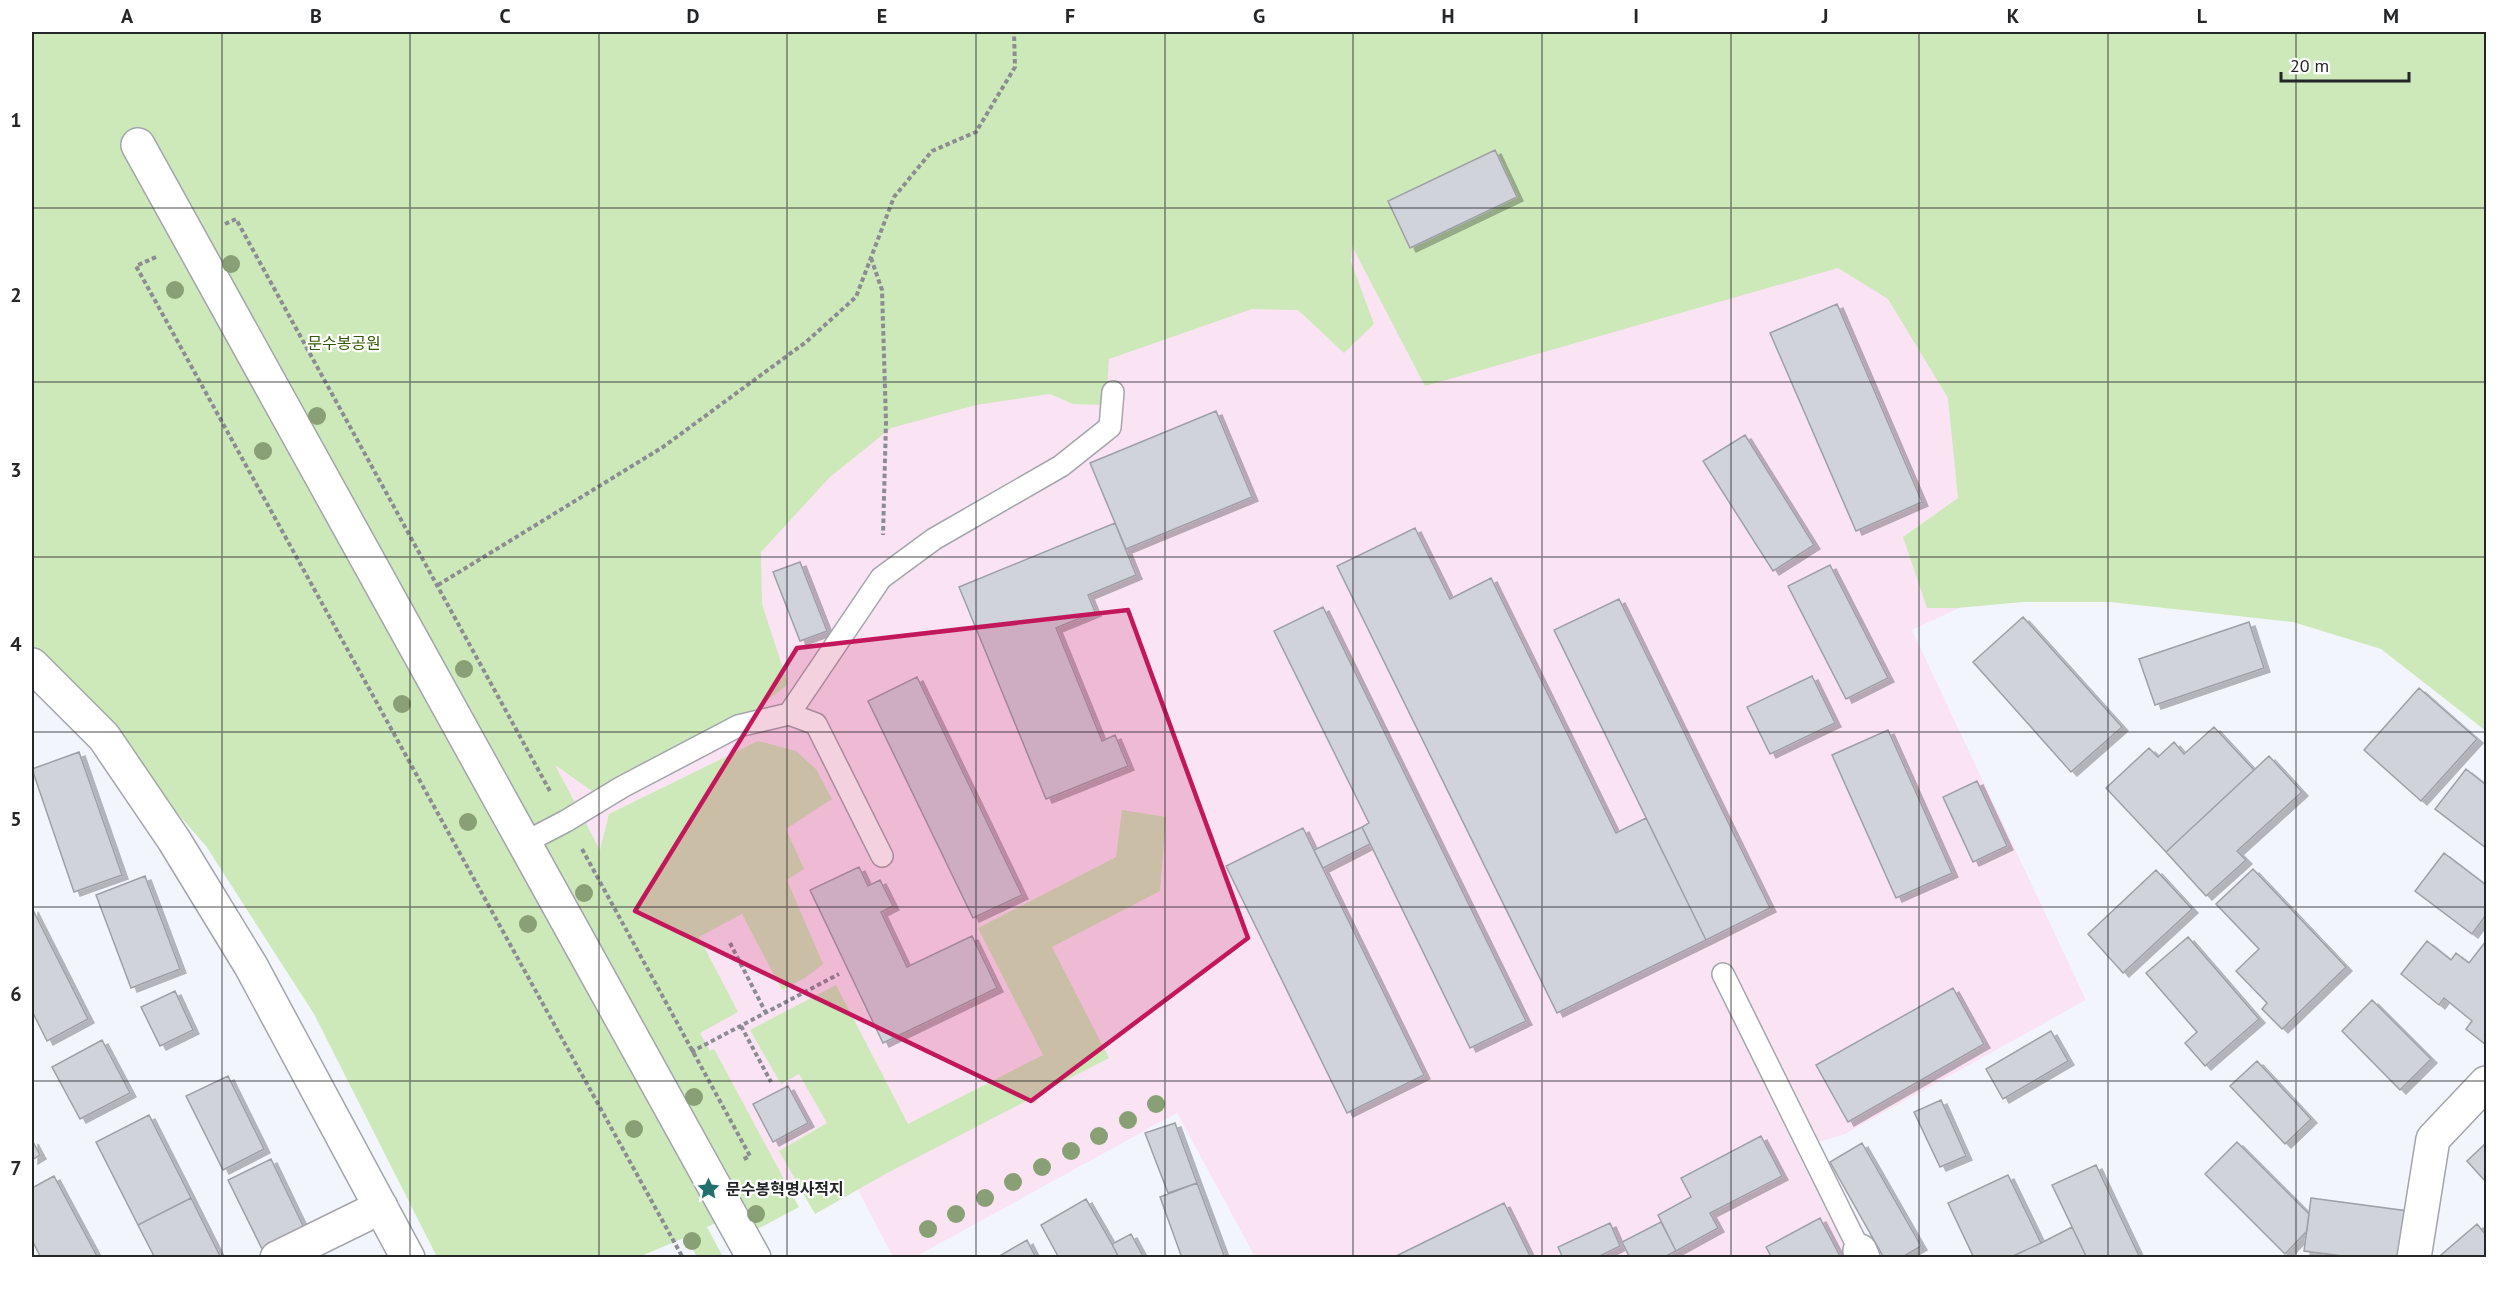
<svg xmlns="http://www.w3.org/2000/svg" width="2518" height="1289" font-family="'PT Sans','Noto Sans KR',sans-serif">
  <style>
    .industrial { fill: #fae4f3 }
    .green { fill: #cde8b9 }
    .building { fill: #d1d3da; stroke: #9fa0a7; stroke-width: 1.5; filter: url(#shadow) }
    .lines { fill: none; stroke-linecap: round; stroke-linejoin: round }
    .lane-casing { stroke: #a3a5ac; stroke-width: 24 }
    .street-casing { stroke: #a3a5ac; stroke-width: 36 }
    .secondary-casing { stroke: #a3a5ac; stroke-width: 36 }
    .path { stroke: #8c8d92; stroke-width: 4; stroke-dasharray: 4.5 3; stroke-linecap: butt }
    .lane { stroke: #fff; stroke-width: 21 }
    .street { stroke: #fff; stroke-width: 33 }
    .secondary { stroke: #fff; stroke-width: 33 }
    .tree { fill: #899f75 }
    .marked { fill: #c2185b; fill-opacity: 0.2; stroke: #c2185b; stroke-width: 4.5; stroke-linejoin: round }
    .grid { fill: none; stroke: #252628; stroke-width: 1.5; stroke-opacity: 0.55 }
    .labels { text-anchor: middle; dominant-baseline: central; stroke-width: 4.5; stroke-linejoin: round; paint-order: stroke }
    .park-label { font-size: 16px; fill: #325805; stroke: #fff }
    .poi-label { font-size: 16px; font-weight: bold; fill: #252628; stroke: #fff; text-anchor: start }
    .neatline { fill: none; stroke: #252628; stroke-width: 2 }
    .grid-label { font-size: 20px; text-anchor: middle; font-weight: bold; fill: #252628 }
  </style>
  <defs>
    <filter id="shadow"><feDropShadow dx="6" dy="4" stdDeviation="0" flood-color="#0004"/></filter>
  </defs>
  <rect width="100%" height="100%" fill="#f3f5fd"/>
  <path class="industrial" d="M1065,231l849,15 145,316 -147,68 174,370 -243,135 -24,7 55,108 -15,7 -234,1 -1,-4 -7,4 -362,-1 -78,-144 -262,144h-22l-47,-90 -60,25 -305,-561z"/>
  <path class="green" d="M32,32h2454v699l-105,-82 -88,-27 -183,-20h-87l-66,6h-30l-24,-71 55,-39 -10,-100 -60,-99 -50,-31 -413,118 -73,-140 -1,16 23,62 -30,29 -46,-43 -46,-1 -143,50 -3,46 -33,-1 -23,-10 -74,11 -85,23 -61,49 -69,75 1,52 26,80 -60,48 -136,59 -37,-26 45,85 9,-36 149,-73 38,10 20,18 16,30 -46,30 18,40 -17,11 36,84 -18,14 -23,12 -40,-76 -43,23 39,75 -38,21 10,18 4,-2 85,158 -47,25 -10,-20 -35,15 16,30h-26l-11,-20 -47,20h-202l-123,-243 -108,-168 -174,-199z
    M1122,810l44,7 -6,74 -108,56 57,111 -220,114 -74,42 -36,-63 48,-28 -28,-49 -18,10 -31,-54 86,-45 72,139 135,-69 -65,-127 138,-71z"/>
  <path class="building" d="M1495,150l22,47 -107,51 -22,-47z
    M1837,304l85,198 -66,29 -86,-198z
    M1216,411l36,86 -126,52 -36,-86z
    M1745,435l69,110 -41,26 -70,-110z
    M1115,523l21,52 -48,20 7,17 -39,16 46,113 13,-6 13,31 -82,33 -87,-212z
    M1415,528l35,71 41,-21 125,255 30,-15 60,122 -149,73 -220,-447z
    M800,562l27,69 -27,10 -27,-69z
    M1830,565l58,113 -42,21 -58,-113z
    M1619,599l151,309 -64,32 -152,-310z
    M1323,607l203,414 -56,27 -108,-221 7,-4 -95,-192z
    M2023,617l99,110 -51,45 -98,-110z
    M2249,622l15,46 -109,37 -16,-46z
    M1812,676l23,47 -65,31 -23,-47z
    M917,677l105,218 -49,23 -105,-217z
    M2419,688l58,51 -56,62 -57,-51z
    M2214,727l40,43 -88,82 -60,-64 43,-40 9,9 16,-15 10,12z
    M1888,730l64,143 -56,25 -64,-143z
    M79,752l43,123 -48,17 -42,-123z
    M2269,756l33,36 -65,59 9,9 -40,36 -40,-44z
    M2466,769l20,16v63l-51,-39z
    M1977,781l30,65 -34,16 -30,-65z
    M1362,827l8,17 -47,24 -9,-18z
    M1303,828l121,247 -77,38 -121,-247z
    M2444,853l42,32v30l-14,19 -57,-43z
    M859,867l9,19 12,-6 13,26 -12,6 26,55 65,-31 25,52 -114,55 -73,-153z
    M2253,869l93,98 -64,62 -20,-20 5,-6 -31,-32 23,-22 -43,-45z
    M2156,870l36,39 -69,64 -35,-39z
    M145,876l35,93 -49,19 -35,-93z
    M32,908l56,111 -41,22 -15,-30z
    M2188,937l71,82 -54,47 -20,-23 12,-11 -51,-59z
    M2427,941l24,19 5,-7 13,10 17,-22v104l-20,-16 6,-8 -28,-23 -5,7 -38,-31z
    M1953,988l31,56 -136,78 -32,-57z
    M175,991l18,39 -33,16 -19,-39z
    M2372,1000l59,59 -31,31 -58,-59z
    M2051,1031l17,30 -65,38 -17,-30z
    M102,1040l28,53 -50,26 -28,-52z
    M2257,1061l54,58 -26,25 -55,-58z
    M228,1076l36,73 -41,21 -37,-74z
    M788,1086l20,37 -35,19 -20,-38z
    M1941,1100l25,56 -26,11 -26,-55z
    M149,1115l42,83 -53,27 -42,-83z
    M1175,1123l22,60 -29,10 -23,-60z
    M1761,1136l21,40 -72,37 8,15 -42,23 -18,-36 33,-18 -10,-19z
    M32,1140l8,15 -8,5z
    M2237,1142l72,72 -2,17 -22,23 -80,-80z
    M1862,1143l59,103 -20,12h-17l-54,-96z
    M2486,1143v39l-19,-21z
    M271,1159l35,73 -42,21 -36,-73z
    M2096,1165l44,93h-53l-35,-73z
    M2008,1175l33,68 -32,15h-35l-26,-55z
    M54,1176l44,82h-57l-9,-18v-52z
    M1197,1183l28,75h-43l-22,-61z
    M191,1198l30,60h-66l-17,-33z
    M2311,1198l97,13 -5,47h-45l-54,-7z
    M1086,1199l26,45 7,14h-60l-18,-33z
    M1504,1203l27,55h-139z
    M1820,1218l21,40h-69l-6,-11z
    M1661,1222l15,29 -14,7h-32l-8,-16z
    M1610,1223l10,23 -24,12h-33l-5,-11z
    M2477,1224l9,11v23h-43l-2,-3z
    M2072,1227l15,31h-78l32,-15z
    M1131,1234l13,24h-25l-7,-14z
    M1027,1240l9,18h-40z"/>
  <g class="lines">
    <defs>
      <path id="lane" d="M789,714l92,-136 53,-39 127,-73 49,-39 3,-35
        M524,843l42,-22 56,-34 116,-61 51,-12 27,10 66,132
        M1723,974l137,277"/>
      <path id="street" d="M32,665l72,72 70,103 77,126 157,292
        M1860,1251l3,7
        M277,1258l104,-51
        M2414,1258l19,-119 53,-56"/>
      <path id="secondary" d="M138,145l616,1113"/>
    </defs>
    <use href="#lane" class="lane-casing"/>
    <use href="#street" class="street-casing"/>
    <use href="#secondary" class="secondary-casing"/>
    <path class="path" d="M225,224l11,-5 315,574
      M156,257l-20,9 547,992
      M871,258l11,32 4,132 -3,113
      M438,585l225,-138 143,-105 50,-45 38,-100 38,-46 44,-19 39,-65 -1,-35
      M582,849l168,307 -8,4
      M730,943l36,70
      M741,1026l30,56
      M691,1052l148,-78"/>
    <use href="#lane" class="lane"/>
    <use href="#street" class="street"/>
    <use href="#secondary" class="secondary"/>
  </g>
  <g class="tree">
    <circle cx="231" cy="264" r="9"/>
    <circle cx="175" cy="290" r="9"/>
    <circle cx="317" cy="416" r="9"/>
    <circle cx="263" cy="451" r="9"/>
    <circle cx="464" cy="669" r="9"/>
    <circle cx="402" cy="704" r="9"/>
    <circle cx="468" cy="822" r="9"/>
    <circle cx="584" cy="893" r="9"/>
    <circle cx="528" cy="924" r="9"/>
    <circle cx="694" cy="1097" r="9"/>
    <circle cx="1156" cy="1104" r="9"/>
    <circle cx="1128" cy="1120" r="9"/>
    <circle cx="634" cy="1129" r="9"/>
    <circle cx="1099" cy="1136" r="9"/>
    <circle cx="1071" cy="1151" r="9"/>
    <circle cx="1042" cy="1167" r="9"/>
    <circle cx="1013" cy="1182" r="9"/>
    <circle cx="985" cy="1198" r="9"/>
    <circle cx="756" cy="1214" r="9"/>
    <circle cx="956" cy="1214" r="9"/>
    <circle cx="928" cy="1229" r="9"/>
    <circle cx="692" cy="1241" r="9"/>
  </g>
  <path class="marked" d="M1128,610l120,328 -217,163 -396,-190 162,-263z"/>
  <path class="grid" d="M222,32v1226M410,32v1226M599,32v1226M787,32v1226M976,32v1226M1165,32v1226M1353,32v1226M1542,32v1226M1731,32v1226M1919,32v1226M2108,32v1226M2296,32v1226M32,208h2454M32,382h2454M32,557h2454M32,732h2454M32,907h2454M32,1081h2454"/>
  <defs>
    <symbol id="sight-bare" viewBox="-9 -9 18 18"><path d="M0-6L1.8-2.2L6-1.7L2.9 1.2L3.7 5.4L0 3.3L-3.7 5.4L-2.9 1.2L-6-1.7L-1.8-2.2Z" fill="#236f6f" stroke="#fff" stroke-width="2.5" paint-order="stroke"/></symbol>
  </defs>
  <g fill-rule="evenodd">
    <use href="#sight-bare" x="692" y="1172" width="33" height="33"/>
  </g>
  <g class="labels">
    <g class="park-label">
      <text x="344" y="343">문수봉공원</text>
    </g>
    <g class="poi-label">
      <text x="726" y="1189">문수봉혁명사적지</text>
    </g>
  </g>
  <rect width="2518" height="1289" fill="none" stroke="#ffffff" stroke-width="66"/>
  <path d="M2281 72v9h128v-9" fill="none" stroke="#252628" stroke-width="3"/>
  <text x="2290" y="72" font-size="18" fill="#252628" stroke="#ffffff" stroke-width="4.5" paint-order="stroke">20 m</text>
  <rect x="33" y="33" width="2452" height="1223" class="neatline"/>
  <g class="grid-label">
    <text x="127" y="23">A</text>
    <text x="316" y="23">B</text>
    <text x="505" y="23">C</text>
    <text x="693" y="23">D</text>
    <text x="882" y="23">E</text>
    <text x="1070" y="23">F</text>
    <text x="1259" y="23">G</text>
    <text x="1448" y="23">H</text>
    <text x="1636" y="23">I</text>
    <text x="1825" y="23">J</text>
    <text x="2013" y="23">K</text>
    <text x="2202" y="23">L</text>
    <text x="2391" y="23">M</text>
    <text x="16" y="127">1</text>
    <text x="16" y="302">2</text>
    <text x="16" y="477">3</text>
    <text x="16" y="651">4</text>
    <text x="16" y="826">5</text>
    <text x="16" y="1001">6</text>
    <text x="16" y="1175">7</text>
  </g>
</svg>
